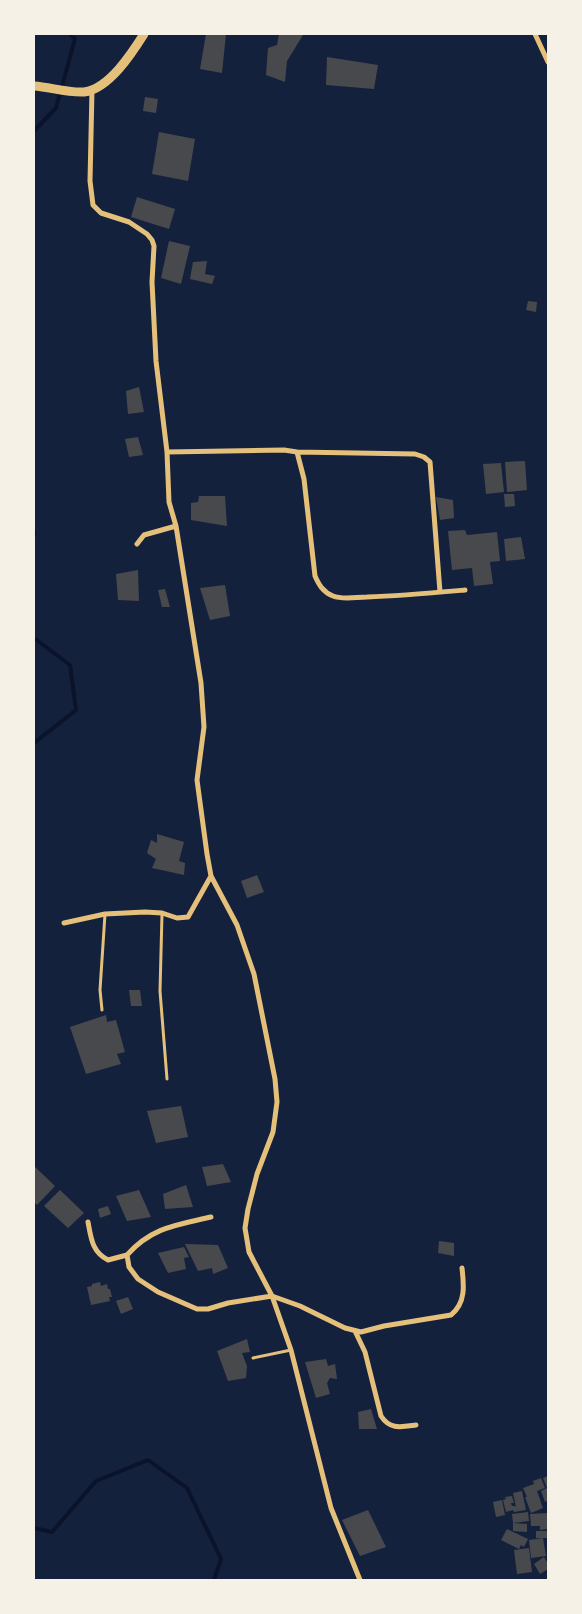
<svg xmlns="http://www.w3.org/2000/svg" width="582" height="1614" font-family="Barlow,sans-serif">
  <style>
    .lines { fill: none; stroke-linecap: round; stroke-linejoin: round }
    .stream { stroke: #0b132b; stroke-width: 4 }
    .building { fill: #48494c }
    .service { stroke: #e5c07b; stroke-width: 3 }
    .minor { stroke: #e5c07b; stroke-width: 5 }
    .secondary { stroke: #e5c07b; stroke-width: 9 }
  </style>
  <rect width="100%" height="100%" fill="#14213d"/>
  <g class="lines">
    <path class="stream" d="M34,131l22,-23 19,-69 -5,-5
      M34,531v4
      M34,638l36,27 6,45 -42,33
      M34,1528l18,4 44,-51 52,-21 39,28 34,71 -7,21"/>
  </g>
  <path class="building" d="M206,34h20l-4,39 -22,-4z
    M279,34l24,1 -16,26 -2,21 -19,-7 2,-27 9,-3z
    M327,57l51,8 -4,24 -48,-4z
    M145,97l13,2 -2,14 -13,-2z
    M159,132l36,7 -7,42 -36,-7z
    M137,197l38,12 -6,20 -38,-12z
    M169,241l21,5 -9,38 -20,-6z
    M207,261l-2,13 10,2 -3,8 -22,-5 3,-17z
    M528,301l9,1 -1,10 -10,-2z
    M139,387l5,25 -16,2 -2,-23z
    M138,437l5,18 -14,2 -4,-18z
    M525,461l2,29 -20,2 -2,-30z
    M501,463l3,29 -18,2 -3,-30z
    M504,494h10l1,12 -10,1z
    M199,496h26l2,30 -36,-6v-17l7,-1z
    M436,497l17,3 1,18 -14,2z
    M465,530l2,5 30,-3 3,29 -10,1 3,22 -19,2 -2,-18 -20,2 -4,-39z
    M521,537l4,22 -19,2 -2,-22z
    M138,570l1,31 -21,-1 -2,-26z
    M225,585l5,31 -20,4 -10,-32z
    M165,589l5,18h-8l-4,-17z
    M157,834l27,8 -5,19 6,2 -1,12 -32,-7 4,-9 -9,-6 4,-13 6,3z
    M257,875l7,17 -17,6 -6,-17z
    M129,990h11l2,16h-11z
    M106,1015l1,7 9,-2 9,32 -8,2 4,10 -35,10 -16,-47z
    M181,1106l7,31 -32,6 -9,-32z
    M223,1164l8,18 -24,4 -5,-19z
    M34,1166l21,20 -18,19 -3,-3v-15l1,-2 -1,-2z
    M186,1185l7,22 -28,2 -2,-15z
    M60,1190l24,23 -16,15 -24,-22z
    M139,1190l12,27 -24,4 -11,-25z
    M108,1206l3,8 -11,4 -2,-9z
    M439,1241l15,2v13l-16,-3z
    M185,1244l33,1 10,23 -15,6 -1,-6 -14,3z
    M184,1247l5,10 -5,1 2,11 -18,4 -10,-20z
    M100,1282l1,4 6,-2 1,5h2l2,8h-3l1,4 -19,4 -4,-18 5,-1v-2z
    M128,1297l5,12 -12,5 -5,-13z
    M247,1339l3,13 -8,1 5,13 -1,12 -18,3 -11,-30z
    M326,1359l2,7 7,-2 2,15 -7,-1 -3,5 3,11 -14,4 -11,-36z
    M371,1409l6,20h-18l-1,-17z
    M548,1476v25l-3,1 -4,-11 6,-3 -4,-10z
    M541,1478l4,10 -8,3 6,17 -12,5 -6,-16h2l-4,-9 11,-4 -1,-3z
    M522,1491l4,19 -12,2 -1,-2 -7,2 -3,-12 3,-1 -1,-2 7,-1 2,7h-3l1,3h3l1,1 -3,-14z
    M502,1500l3,15 -9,2 -3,-15z
    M368,1510l18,37 -26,9 -18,-36z
    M528,1512l1,9 -16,2 -1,-9z
    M548,1513v16l-8,1v-4h-9l-1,-12z
    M513,1523l14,1v8l-14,-1z
    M507,1529l21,10 -4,8 -3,-2 -2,4 -18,-9z
    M536,1531h12v7h-12z
    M543,1538l3,18 -15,2 -2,-18z
    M529,1548l3,24 -15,2 -3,-24z
    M544,1557l4,7v5l-8,5 -6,-10z"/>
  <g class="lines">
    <path class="service" d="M162,914l-2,77 7,88
      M102,1010l-2,-20 5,-76
      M253,1358l38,-8"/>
    <path class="minor" d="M535,34l13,28
      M92,90l-2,91 3,24 8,8 28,9 18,12 5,6 2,6 -2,36 4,79 11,91 2,50 7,24 25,157 3,44 -7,53 10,74 4,22 26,49 17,49 21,105 2,23 -4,30 -16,42 -9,35 -3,19 4,24 23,44 19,54 40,158 29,72
      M167,452l117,-2 13,2 7,27 11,97c4,9 8,16 18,20 10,4 23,1 34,1 33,-1 65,-4 98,-7
      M297,452l118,2 9,3 6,5 10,130
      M137,544l7,-9 32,-9
      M64,923l41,-9 40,-2 17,1 15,5 11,-1 23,-41
      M211,1217c-34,8 -59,10 -84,38l2,12 9,12 20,13 39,17h11l20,-6 44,-7 28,10 45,22 16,4 23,-6 67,-11c15,-12 13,-30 11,-47
      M88,1222c3,16 4,30 20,38l19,-5
      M355,1331l10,21 16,64c9,14 20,11 35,9"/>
    <path class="secondary" d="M34,86c16,1 33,7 50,6 25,-3 48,-39 60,-58"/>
  </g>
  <rect width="582" height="1614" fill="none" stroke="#f6f1e7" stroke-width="70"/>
</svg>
